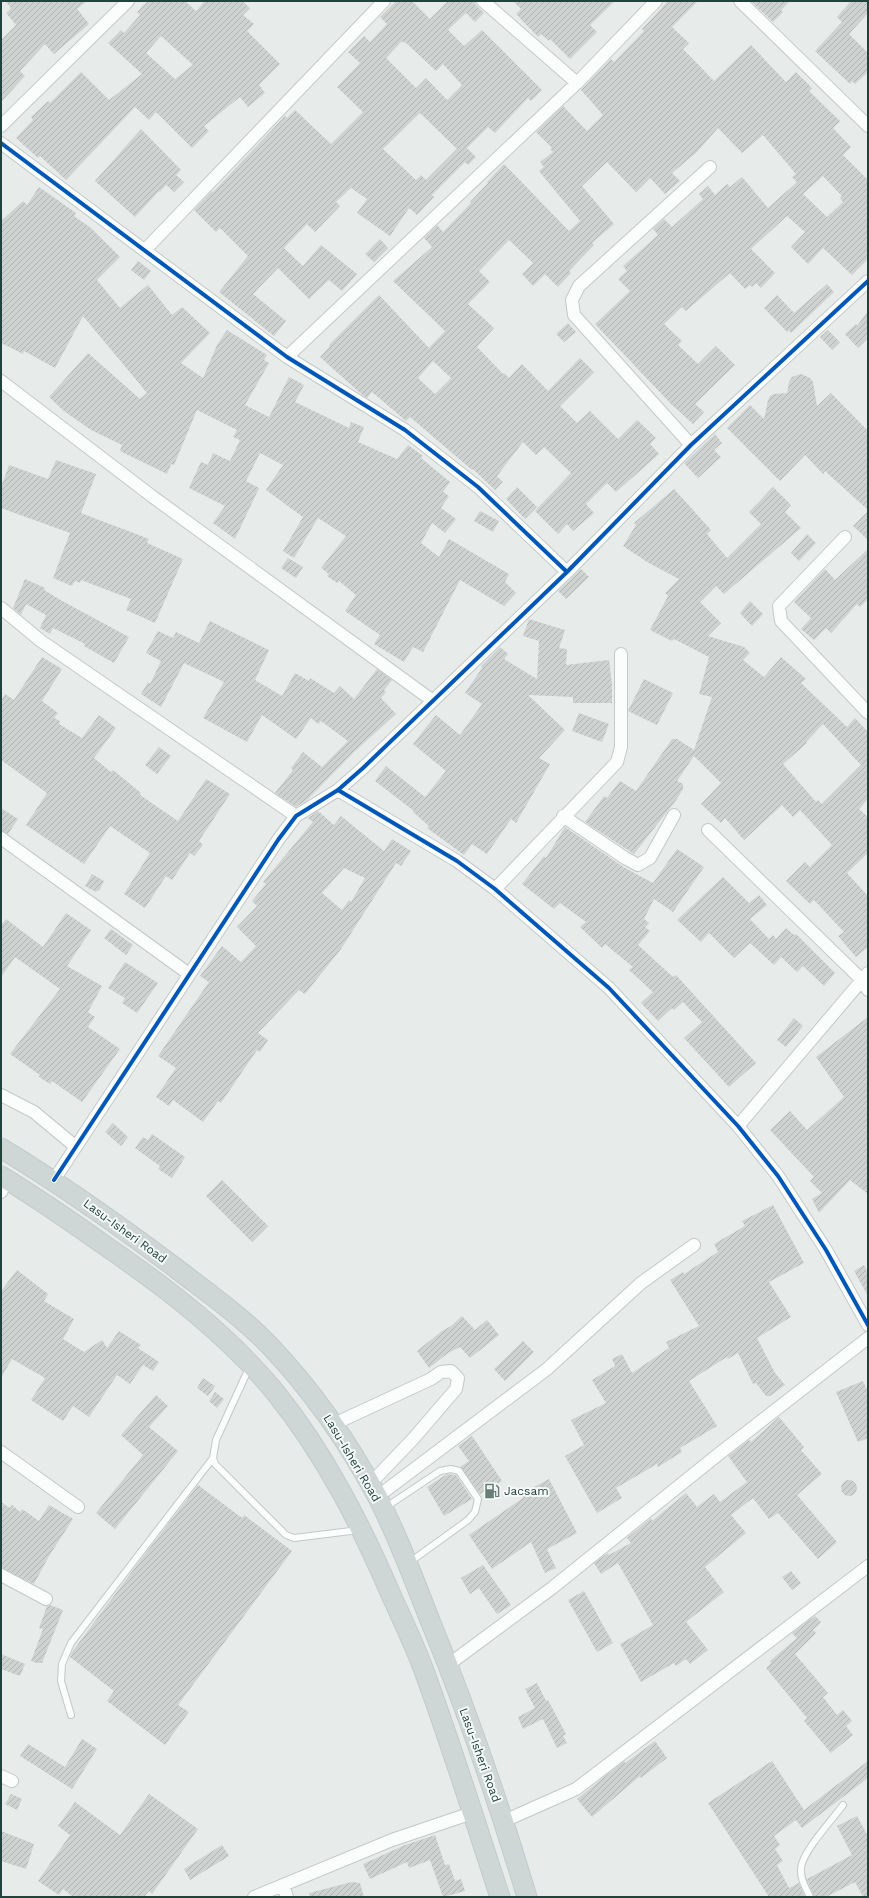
<svg xmlns="http://www.w3.org/2000/svg" width="869" height="1898" font-family="'Work Sans',sans-serif">
  <style>
    .building { fill: url(#building-hatch); fill-rule: evenodd }
    .lines { fill: none; stroke-linecap: round; stroke-linejoin: round }
    .service-casing { stroke: #c4c9c7; stroke-width: 8 }
    .minor-casing { stroke: #c4c9c7; stroke-width: 14 }
    .primary-casing { stroke: #c2cbc9; stroke-width: 21 }
    .service { stroke: #fbfcfc; stroke-width: 6 }
    .minor { stroke: #fbfcfc; stroke-width: 12 }
    .primary { stroke: #ced7d6; stroke-width: 19 }
    .cycleway-casing { stroke: #f5faf8; stroke-width: 6 }
    .cycleway { stroke: #0057b8; stroke-width: 4 }
    .labels { text-anchor: middle; dominant-baseline: central; stroke-width: 4; stroke-linejoin: round; paint-order: stroke }
    .street-label { font-size: 12px; fill: #22423c; stroke: #f5faf8 }
    .poi-label { font-size: 12px; fill: #22423c; stroke: #f5faf8; text-anchor: start }
  </style>
  <defs>
    <pattern id="building-hatch" width="6" height="6" patternUnits="userSpaceOnUse"><rect width="6" height="6" fill="#ced3d1"/><path d="M-1 1l2-2M0 6l6-6M5 7l2-2" fill="none" stroke="#b1b6b4"/></pattern>
  </defs>
  <rect width="100%" height="100%" fill="#e7ecea"/>
  <path class="building" d="M5,1h82l-10,8 12,15 -35,30 -9,-10 -25,27 5,5 -24,26v-62l15,-15 -10,-12 5,-5z
    M148,1h37l11,10 9,-10h37l8,7 -7,7 11,9 -7,7 33,33 -21,21 6,8 -17,14 -8,-10 -36,29 5,5 -17,17 -36,-36 -7,8 -14,-13 -69,73 -26,-24 -2,2 -22,-20 17,-18 -2,-3 17,-16 2,2 31,-31 28,28 33,-26 -34,-31 13,-13 3,3 16,-18 -3,-3zM161,36l32,29 -18,14 -29,-26z
    M396,1h16l18,18 18,-18h28l-1,3 9,9 -9,9 -9,-9 -18,17 16,16 18,-16 60,60 -11,11 -3,-3 -33,35 -7,-6 -21,21 9,9 -8,8 -3,-3 -33,33 2,2 -17,18 -8,-7 -19,28 -33,-23 10,-14 -16,-11 -15,14 4,4 -25,26 -8,-8 -23,24 19,18 18,-21 36,29 -15,17 -13,-11 -20,19 -31,-31 -25,26 33,27 -12,15 -55,-44 29,-36 -28,-28 -4,4 -22,-22 18,-19 1,1 72,-76 2,2 8,-8 36,34 32,-32 -26,-25 23,-24 -12,-11 16,-16 6,6 17,-18 -7,-7zM402,41l2,2 1,-1 31,29 7,-7 19,21 -15,15 -21,-22 -10,10 -30,-30zM420,113l37,36 -31,31 -5,-5 -5,5 -33,-31z
    M513,1h102l-25,24 7,7 -27,27 -20,-20 -1,2 -8,-7 -3,3 -22,-23 5,-5z
    M668,1h30l-26,26 17,16 -6,6 31,32 37,-36 35,37 10,-10 16,16 -3,3 31,30 -7,7 18,19 -8,8 25,25v79l-16,16 -29,-27 -15,16 -17,-17 14,-15 -18,-16 -36,33 24,24 -14,15 -5,-5 -4,4 -2,-2 -5,4 -15,-16 -44,38 -4,-4 -18,17 18,17 -4,4 20,19 18,-18 19,19 -40,39 9,8 -11,12 -21,-19 -77,-81 35,-33 -12,-12 9,-8 -4,-5 35,-31 -5,-6 11,-10 8,8 31,-28 -4,-5 9,-8 7,9 12,-11 3,3 12,-10 26,31 29,-26 -5,-5 4,-3 -33,-39 -21,18 -24,-25 -21,24 -25,21 8,8 -15,13 -15,-16 -14,14 -29,-30 -25,24 32,38 -22,19 2,2 -25,26 2,2 -13,14 -13,-13 -12,12 -11,-12 11,-11 -24,-23 -30,31 11,11 -22,22 26,24 -17,19 26,27 1,-1 5,5 13,-14 26,27 32,-33 14,14 -34,34 17,17 13,-12 28,28 19,-19 19,18 -6,6 9,10 -43,38 -9,-9 -21,21 8,9 -21,18 -6,-7 -9,10 -23,-23 36,-38 -27,-26 -8,8 -13,-13 -26,34 6,6 -8,8 -22,-21 -1,1 -62,-53 -4,4 -34,-29 -5,6 -8,-6 -39,-35 10,-11 -1,-1 50,-50 50,53 16,-17 -52,-50 39,-34 -8,-9 13,-13 6,7 28,-29 -1,-1 18,-19 -1,-1 17,-18 65,67 11,-10 -41,-50 5,-4 -4,-5 13,-10 -3,-3 2,-1 -16,-16 27,-26 24,25 16,-16 -22,-25 30,-31 3,3 30,-31 -2,-2zM823,176l19,20 -2,2 3,4 -16,15 -24,-23zM433,361l18,17 -16,16 -17,-16z
    M751,1h39l-9,9 2,2 -10,10z
    M851,1h17v12l-19,21 19,19v19l-13,12 -3,-3 -2,3 -35,-33 27,-29 -5,-5z
    M141,129l40,41 -5,5 8,7 -10,10 -8,-7 -6,7 -1,-1 -24,26 -40,-36z
    M39,187l37,26 -2,3 17,12 29,29 -23,23 23,28 28,-23 24,30 10,-8 28,26 -29,30 22,15 14,-33 10,-15 40,25 -3,5 5,3 -24,42 24,12 20,-40 15,8 -9,17 54,26 2,-6 13,5 -6,15 39,17 11,-14 15,11 -2,2 29,24 -7,10 6,4 -8,12 15,11 -11,14 -13,-10 -11,20 18,14 10,-18 60,35 -4,8 11,11 -12,13 -44,-26 -37,72 -10,-5 -9,15 -30,-18 6,-9 -35,-24 11,-16 -17,-14 -2,2 -10,-7 2,-2 -8,-6 25,-32 -28,-18 -24,40 -11,-7 20,-34 -37,-27 17,-25 -23,-12 -14,28 13,7 -24,51 -22,-16 12,-17 -36,-18 12,-26 7,3 5,-12 17,8 10,-21 -7,-3 4,-7 -40,-20 -23,55 -3,-1 -4,10 -47,-23 2,-6 -31,-15 -27,-19 -15,-14 39,-44 52,46 7,-6 -64,-77 -28,52 -31,-17 -1,3 -22,-11v-122l22,-20 4,4z
    M380,239l8,9 -14,14 -9,-8z
    M138,261l13,10 -7,9 -13,-10z
    M827,284l7,8 -43,41 -2,-3 -2,2 -23,-24 13,-13 17,18z
    M868,311v27l-10,10 -13,-14 11,-10 1,2z
    M568,323l8,9 -12,10 -8,-8z
    M828,330l12,12 -8,8 -12,-13z
    M801,374l9,4 3,4 4,24 14,-13 37,38v79l-43,-39 -2,3 -18,-19 -25,26 -53,-53 23,-23 14,14 4,-19 2,-4 4,-2 13,-1 2,-11 3,-5z
    M715,434l7,9 -8,7 7,7 -23,21 -14,-15z
    M56,460l40,14 -15,39 68,26 -2,4 36,16 -28,64 -29,-13 5,-11 -50,-19 -1,3 -5,-2 -3,5 -19,-8 17,-45 -69,-25v-21l8,-22 39,14z
    M517,487l20,20 -12,12 -19,-20z
    M773,487l18,18 -6,7 16,16 -77,66 -8,-8 -16,16 21,21 -13,13 36,11 6,6 -7,7 21,17 17,-20 25,22 -5,4 46,44 8,-9 13,14v67l-9,10 9,8v36l-21,20 21,23v51l-12,10 -18,-21 6,-4 -30,-32 -4,4 -24,-23 19,-19 5,5 22,-22 -32,-35 -7,7 -11,-12 -38,35 -19,-22 -4,5 -20,-19 20,-21 -27,-27 -17,25 6,3v5l-6,10 -43,55 -49,-32 19,-26 3,2 13,-17 16,10 36,-52h5l17,11 18,-53 -13,-3 10,-37 -35,-18 -2,2 -22,-11 18,-34 -3,-3 14,-14 -32,-17 -24,-16 13,-21 -2,-2 40,-34 37,41 -4,4 20,24 34,-34 -12,-12zM823,724l38,41 -39,39 -4,-4 -2,2 -33,-38 24,-21 -1,-1z
    M480,511l19,10 -6,11 -19,-11z
    M868,511v29l-15,-14z
    M807,534l9,9 -17,18 -8,-8z
    M868,549v50l-8,8 -3,-3 -26,29 -5,-5 -12,12 -13,-11 10,-11 -17,-16 31,-33 10,11z
    M288,558l15,9 -7,11 -15,-10z
    M581,569l8,8 -23,22 -8,-8z
    M25,579l20,9 -1,2 20,12 65,35 -15,26 -30,-17 1,-2 -32,-16 -3,6 -10,-6 6,-13 -20,-11 -5,11 -8,-7z
    M750,601l13,13 -11,12 -12,-13z
    M529,619l36,11 -6,18 8,1 -1,16 43,-5 3,25v18h-39v-6l-45,-2 37,35 -26,28 11,6 -34,59 -5,-4 -24,35 -15,-10 -8,11 -37,-27 2,-2 -16,-14 1,-1 -39,-30 11,-15 39,31 21,-26 -33,-27 23,-29 24,20 22,-31 -17,-11 17,-25 -1,-2 19,-19 8,7 -4,5 33,20 2,-38 -16,-5z
    M210,621l59,29 -14,30 27,16 13,-23 14,8 1,-3 24,15 6,-7 14,13 23,-30 15,11 -8,10 2,2 -5,6 15,16 -42,38 -47,48 -11,7 -21,-14 18,-23 -2,-2 12,-16 19,15 26,-26 -19,-14 -8,-6 -3,3 -7,-6 -15,21 -34,-24 -15,27 -44,-24 21,-36 -40,-19 -23,44 -20,-13 7,-12 2,2 11,-23 -15,-8 12,-22 15,7 3,-6 23,11z
    M42,657l20,12 -20,32 16,12 -4,5 6,3 -1,3 23,14 17,-23 17,13 -22,30 17,14 2,-2 28,23 -1,2 38,26 28,-42 24,15 -31,47 4,4 -9,11 -4,-3 -18,27 -6,-4 -21,32 -21,-14 26,-41 -40,-27 -26,38 -58,-39 21,-32 -46,-33v-59l4,-7 9,6z
    M644,679l29,14 -16,32 -29,-14z
    M579,713l30,11 -7,18 -30,-11z
    M159,747l12,9 -14,18 -12,-9z
    M1,808l17,11 -10,15 -7,-3z
    M318,811l16,14 7,-9 43,35 8,-12 19,12 -10,15 -5,-3 -55,86 -36,45 -6,-4 -41,43 10,7 -8,12 -3,-2 -36,53 -3,-2 -15,21 -30,-22 -4,6 -13,-9 20,-29 -18,-12 51,-74 -9,-6 22,-30 19,16 15,-16 -19,-19 20,-21 -5,-5 14,-17 -3,-2 50,-60 -5,-4zM344,868l21,10 -14,24 -2,-2 -7,10 -20,-17z
    M565,827l60,41 28,15 24,-34 27,18 -31,45 -19,-13 -10,20 5,4 -4,4 5,4 -12,14 35,32 3,-2 80,88 -27,24 -45,-49 18,-16 -19,-20 -9,8 -2,-2 -14,13 -17,-18 12,-11 -24,-22 4,-3 -28,-23 -3,4 -22,-21 6,-5 -26,-19 -6,6 -32,-25 22,-28 2,2z
    M92,874l12,7 -5,10 -1,-1 -2,2 -11,-6z
    M723,877l26,26 10,-8 8,10 -17,14 19,20 4,-4 3,4 10,-11 8,7 2,-1 39,39 -11,13 -21,-20 -6,6 -16,-15 -7,8 -24,-22 -16,15 -25,-25 -8,9 -24,-22z
    M66,913l25,17 -24,36 35,20 -14,26 7,5 -7,10 32,22 -38,53 -30,-21 -2,3 -11,-7 1,-2 -30,-21 50,-65 -45,-32 -14,20v-51l5,-7 37,28z
    M111,929l22,16 -7,10 -22,-17z
    M125,962l33,21 -21,30 -15,-10 3,-5 -17,-10z
    M868,1017v177l-18,-14 -31,33 -7,-14 10,-6 -12,-12 4,-4 -44,-47 20,-19 17,19 37,-33 -28,-40z
    M794,1018l9,8 -17,21 -9,-7z
    M113,1123l15,14 -7,9 -16,-14z
    M152,1134l33,23 -13,21 -14,-9 2,-3 -25,-18 8,-11 5,3z
    M222,1180l46,46 -16,16 -46,-46z
    M773,1205l31,58 -35,19 22,35 -34,21 18,35 10,12 -15,11h-4l-10,-13 -3,1 -15,-31 -10,6 -1,-2 -38,24 28,45 -37,22 2,4 -24,15 -1,-3 -41,24 6,10 -25,15 -32,-57 19,-11 -13,-25 35,-17 -14,-23 23,-14 -3,-7 10,-5 10,19 37,-25 -3,-6 33,-16 -29,-46 13,-8 1,2 34,-22 -4,-8 31,-18 -3,-5z
    M864,1265l4,8v23l-14,-25z
    M17,1270l31,24 -4,7 30,18 -11,20 21,13 18,-12 5,8 12,-17 22,14 -3,3 21,14 -6,9 -10,-6 -13,19 -13,-9 -28,42 -16,-11 -10,15 -32,-21 14,-22 -33,-19 -11,19v-87z
    M462,1316l13,14 12,-10 12,15 -29,23 -10,-11 -12,6 -19,15 -12,-17 25,-20 9,-5z
    M523,1341l11,11 -29,29 -11,-12z
    M203,1378l12,8 -7,10 -11,-8z
    M863,1381l5,11v46l-10,4 -22,-50z
    M215,1392l9,7 -7,9 -8,-7z
    M156,1395l12,11 -19,21 29,24 -63,78 -19,-16 47,-58 -22,-20z
    M779,1417l25,30 -3,3 21,24 -25,21 40,47 -19,17 -40,-46 -9,6 -16,-21 -22,17 15,18 -41,34 19,25 -38,30 22,28 -18,14 -4,-5 -10,7 -2,-3 -33,19 -21,-38 33,-19 -35,-62 -17,11 -7,-11 14,-10 1,2 22,-12 -4,-5 24,-20 1,3 34,-28 11,14 17,-13 6,8 27,-20 -19,-26 21,-16 2,2z
    M472,1436l30,45 -22,13 -20,-27 9,-6 -11,-15z
    M447,1474l9,1 16,24 -28,17 -17,-29z
    M549,1479l28,54 -30,16 9,19 -11,5 -14,-31 -39,27 -23,-34 54,-37 -2,-4z
    M841 1488a8 8 0 1 1 16 0a8 8 0 1 1-16 0Z
    M198,1485l44,33 2,-3 48,36 -114,154 11,7 -24,33 -58,-44 7,-10 -44,-34 2,-5 67,-90z
    M1,1502l9,6 2,-3 8,7 2,-3 17,12 10,-16 24,14 -24,37 -15,28 -33,-16z
    M483,1565l28,40 -14,9 -18,-26 -9,6 -9,-16z
    M791,1571l10,12 -9,7 -10,-13z
    M584,1591l29,52 -16,9 -29,-52z
    M50,1605l13,5 -21,53h-5l-6,-2 12,-32 -4,-1 8,-22z
    M815,1616l6,6 -8,8 3,3 -21,21 33,39 -5,4 14,18 6,-5 9,11 -6,5 7,9 -22,18 -27,-32 3,-3 -41,-50 5,-5 -1,-2 27,-23 -5,-5z
    M1,1654l24,10 -5,12 -19,-7z
    M537,1683l9,18 2,-1 18,34 -3,2 4,7 -10,5 -14,-29 -20,10 -5,-12 17,-9 -10,-19z
    M82,1739l15,10 -25,40 -52,-33 8,-12 37,23z
    M655,1741l12,17 -26,20 -1,-2 -48,41 -15,-18 47,-38 1,2z
    M772,1761l32,49 64,-49v17l-66,50 -6,-8 -22,16 6,9 -5,4 8,12 -6,4 12,23 10,-5 6,14h-36l-61,-94z
    M11,1794l11,5 -5,11 -12,-6z
    M149,1794l49,35 -46,65 -3,-3 -5,6h-71l-10,-8 -4,6 -21,-14 32,-46 -12,-9 17,-24 45,33z
    M857,1816l11,20v61h-5l-8,-15 -29,15h-12l-7,-18 45,-24 -15,-29z
    M1,1831l33,13 -8,25 -25,-8z
    M435,1835l10,30 4,-1 6,17 6,-2 4,12 -22,6 -13,-37 -21,8 -2,-6 -37,17 -7,-15 42,-19z
    M222,1845l7,11 -39,24 -6,-11z
    M352,1882l8,1 4,14h-54l-1,-4z"/>
  <g class="lines">
    <defs>
      <path id="service" d="M249,1368l-33,72 -3,18 2,6 71,71 8,3 65,-8
        M386,1507l54,-36 11,-2 8,2 19,28 -3,13 -7,8 -58,42
        M71,1715l-10,-34 1,-17 9,-21 142,-185
        M810,1897c-4,-9 -10,-18 -9,-29 1,-16 32,-49 42,-63"/>
      <path id="minor" d="M483,1l94,82
        M740,1l128,125
        M1,126l127,-125
        M1,143l286,214 118,73 73,57 89,85
        M145,250l239,-249
        M287,357l290,-274 79,-82
        M1,381l152,116 280,204
        M691,445l-117,-130 -2,-15 7,-14 131,-119
        M845,537l-66,69 2,15 87,92
        M1,608l40,33 255,175
        M338,790l119,71 38,28 114,99 129,138 40,50 48,74 42,75
        M563,816l62,42 13,7 12,-7 24,-43
        M708,830l154,150 6,10
        M1,838l188,136
        M495,889l122,-127 4,-15v-93
        M1,1095l33,17 42,35
        M738,1126l130,-153
        M54,1180l224,-340 18,-24 42,-26 25,-22 204,-196 124,-127 177,-164
        M1,1192l6,-12
        M334,1424l97,-45 10,-7 10,-1 7,7 -2,11 -43,50 -43,45
        M1,1452l77,55
        M377,1497l170,-128 94,-86 53,-38
        M1,1575l45,24
        M448,1665l104,-77 168,-135 148,-115
        M1,1776l11,5
        M504,1821l72,-32 292,-223
        M283,1885l4,12
        M254,1897l138,-57 80,-27"/>
      <path id="primary" d="M1,1148c61,37 119,78 176,121 31,24 65,48 92,76 43,45 79,97 108,151 21,40 37,84 54,127 37,90 68,181 96,274
        M1,1176c36,22 71,46 106,71 61,42 121,88 168,145 50,62 86,133 117,205 11,24 22,47 31,71 28,76 52,153 77,229"/>
    </defs>
    <use href="#service" class="service-casing"/>
    <use href="#minor" class="minor-casing"/>
    <use href="#primary" class="primary-casing"/>
    <use href="#service" class="service"/>
    <use href="#minor" class="minor"/>
    <use href="#primary" class="primary"/>
    <defs>
      <path id="cycleway" d="M1,143l286,214 118,73 73,57 89,85
        M338,790l119,71 38,28 114,99 129,138 40,50 48,74 42,75
        M54,1180l224,-340 18,-24 42,-26 25,-22 204,-196 124,-127 177,-164"/>
    </defs>
    <use href="#cycleway" class="cycleway-casing"/>
    <use href="#cycleway" class="cycleway"/>
  </g>
  <defs>
    <symbol id="fuel-bare" viewBox="-9 -9 18 18"><path d="M-5.5-6h7V0h2V4h1.3V-2.5L3-4.5l.8-.8L6-3V5H2.5V1h-1V6h-7ZM-4.2-4.7v3.2H.2V-4.7Z" fill="#677e79" stroke="#f5faf8" stroke-width="2.5" paint-order="stroke"/></symbol>
  </defs>
  <g fill-rule="evenodd">
    <use href="#fuel-bare" x="481" y="1480" width="22" height="22"/>
  </g>
  <g class="labels">
    <g class="street-label">
      <text transform="translate(125 1231) rotate(36)">Lasu-Isheri Road</text>
      <text transform="translate(352 1458) rotate(59)">Lasu-Isheri Road</text>
      <text transform="translate(480 1755) rotate(70)">Lasu-Isheri Road</text>
    </g>
    <g class="poi-label">
      <text x="504" y="1491">Jacsam</text>
    </g>
  </g>
  <rect width="869" height="1898" fill="none" stroke="#22423c" stroke-width="4"/>
</svg>
